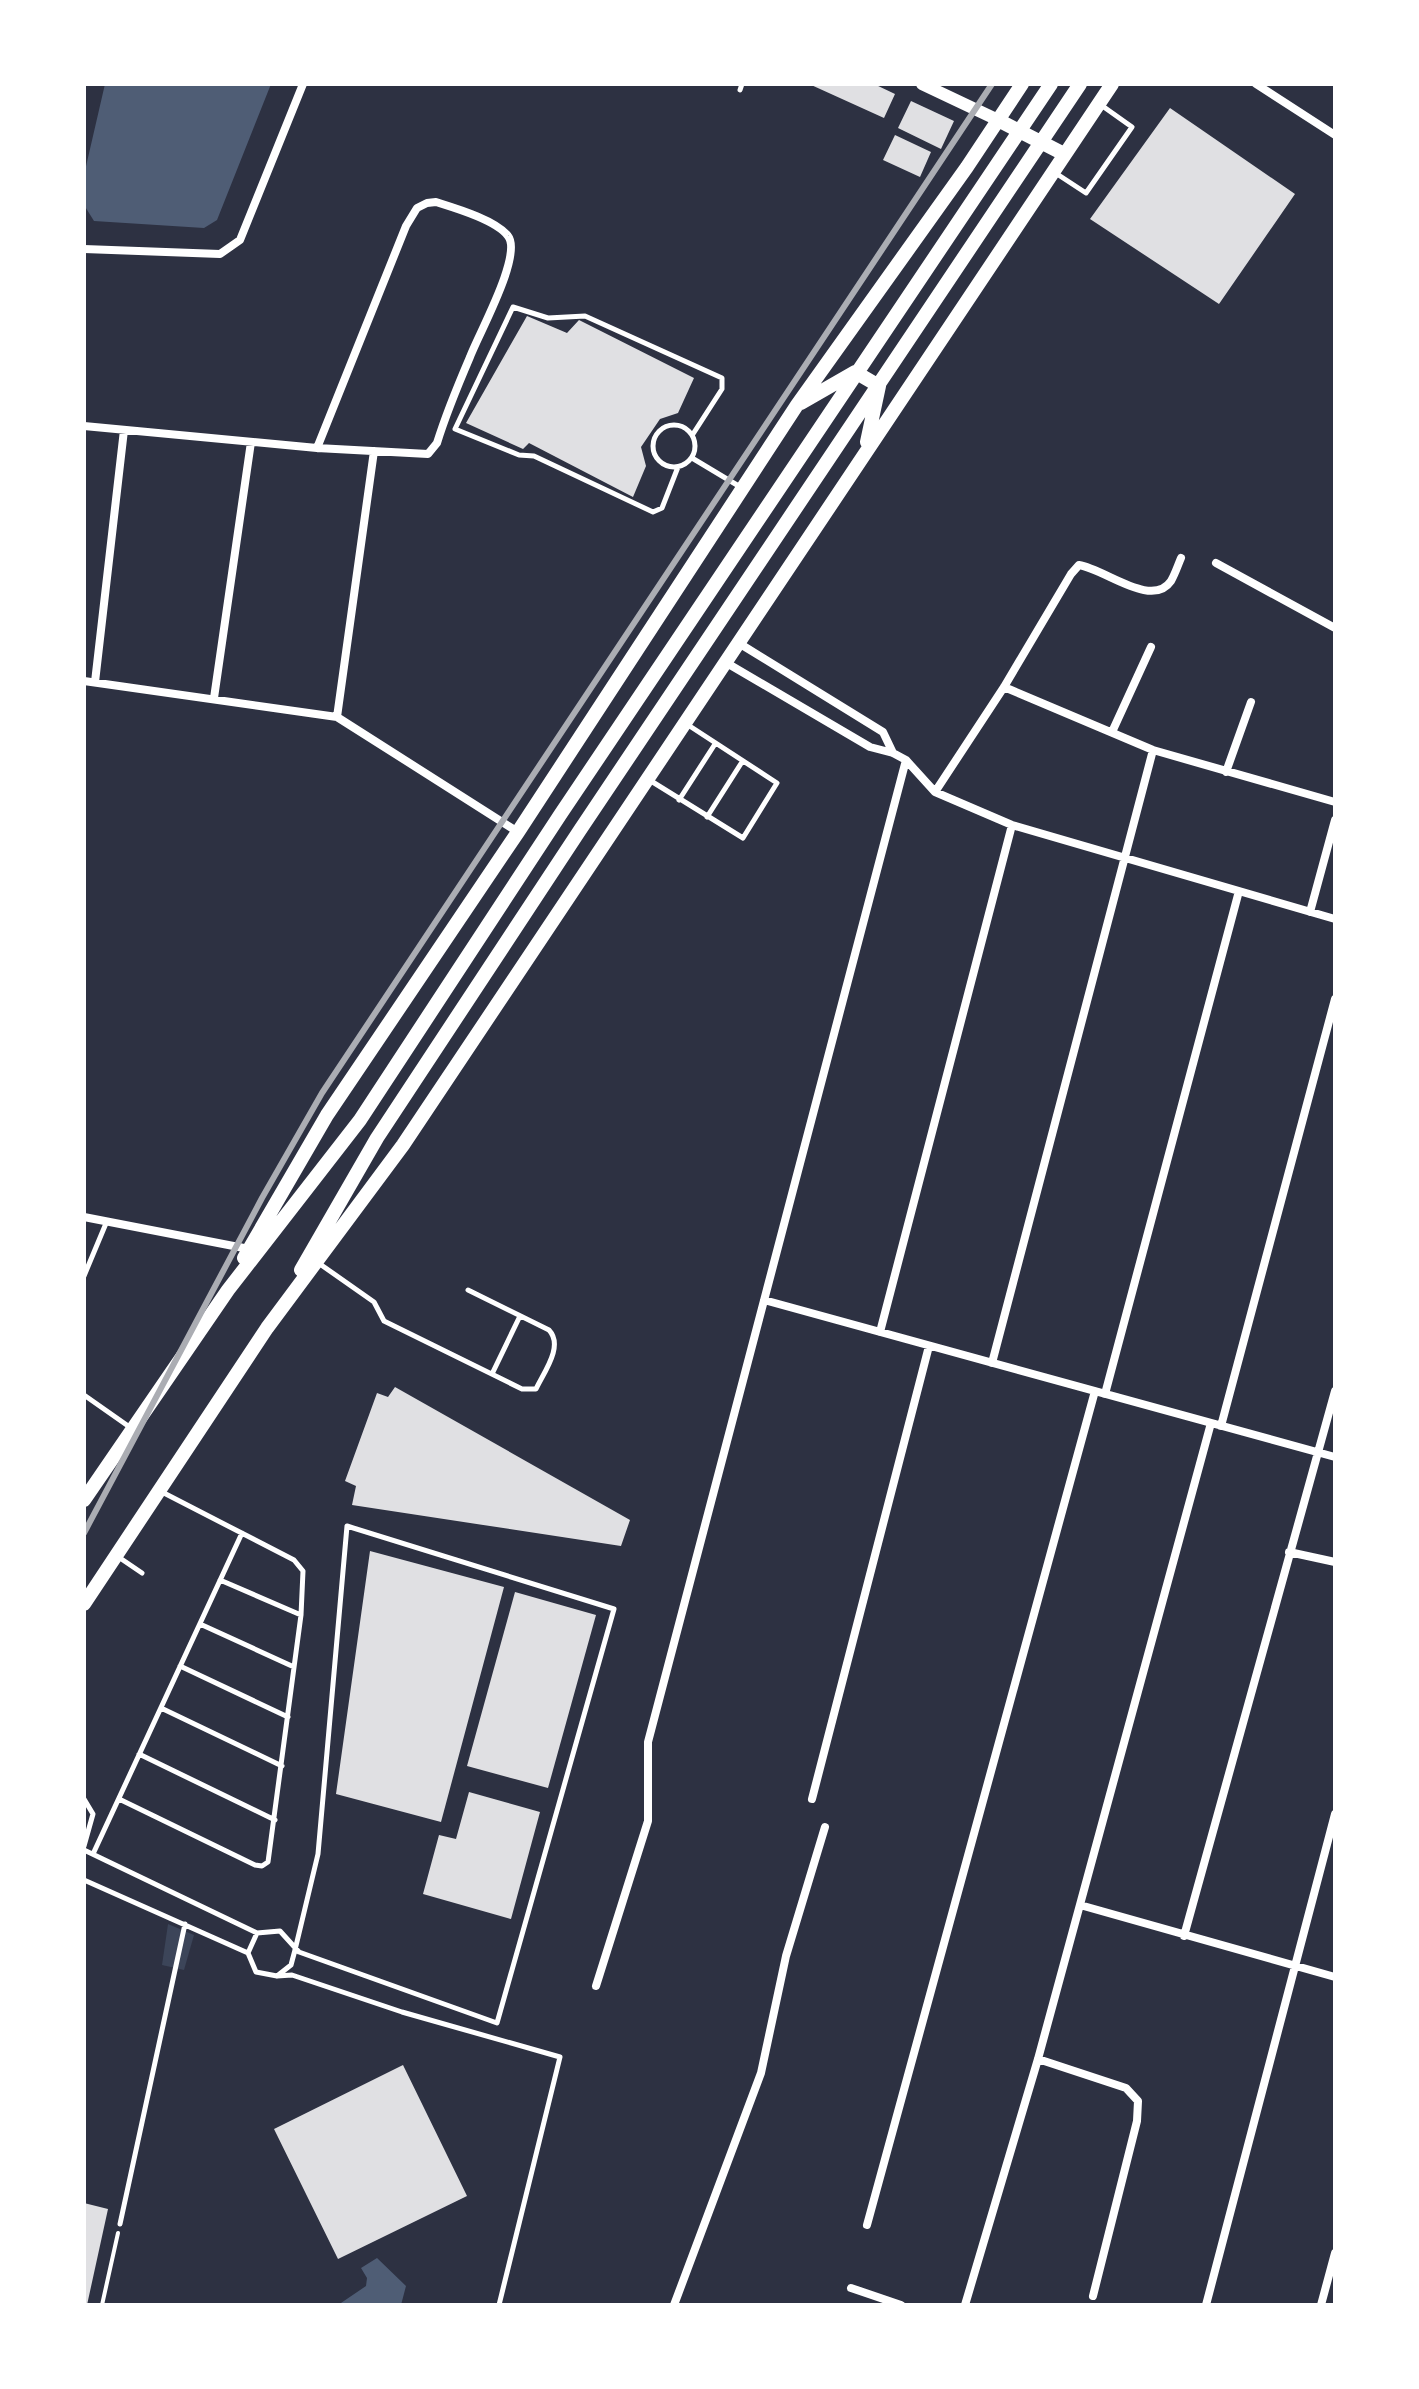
<svg xmlns="http://www.w3.org/2000/svg" width="1419" height="2389" font-family="'Open Sans',sans-serif">
  <style>
    .green { fill: #3c4559 }
    .water { fill: #4f5d75 }
    .building { fill: #e0e0e3 }
    .lines { fill: none; stroke-linecap: round; stroke-linejoin: round }
    .path { stroke: #fff; stroke-width: 4 }
    .service { stroke: #fff; stroke-width: 5 }
    .minor { stroke: #fff; stroke-width: 8 }
    .tertiary { stroke: #fff; stroke-width: 12 }
    .primary { stroke: #fff; stroke-width: 14 }
    .rail { stroke: #abadb3; stroke-width: 6 }
  </style>
  <rect width="100%" height="100%" fill="#2d3142"/>
  <path class="green" d="M168,1924l26,11 -10,35 -22,-5z"/>
  <path class="water" d="M105,84h166l-54,136 -13,8 -110,-7 -10,-16v-30z
    M377,2258l29,28 -5,19h-63l28,-19 1,-8 -6,-10z"/>
  <path class="building" d="M809,84h65l21,10 -11,24z
    M911,101l43,20 -13,28 -43,-21z
    M1170,108l125,86 -76,110 -129,-85z
    M895,135l36,17 -11,25 -37,-17z
    M527,316l40,17 12,-13 115,58 -16,35 -18,6 -19,28 5,19 -13,31 -104,-54 -6,6 -57,-26z
    M395,1387l235,133 -9,26 -269,-41 4,-19 -11,-5 32,-88 11,4z
    M370,1551l134,36 -63,235 -105,-28z
    M515,1592l81,23 -48,173 -81,-22z
    M469,1792l71,20 -29,107 -88,-25 16,-59 17,4z
    M403,2065l64,131 -129,63 -64,-130z
    M84,2203l24,6 -21,96h-3z"/>
  <g class="lines">
    <path class="path" d="M102,2305l16,-72"/>
    <path class="service" d="M740,90l2,-6
      M1057,174l29,19 46,-66 -31,-22
      M653 446a21 21 0 1 1 42 0a21 21 0 1 1-42 0Z
      M692,458l50,30
      M678,467l-16,41 -9,4 -119,-56 -15,-1 -64,-26 58,-122 35,11 37,-2 137,62v11l-29,45
      M651,781l92,57 34,-55 -92,-60
      M679,800l36,-56
      M707,817l35,-55
      M317,1262l57,40 10,19 138,68h14c8,-17 28,-43 13,-59l-81,-40
      M84,1276l23,-55
      M492,1374l28,-58
      M84,1395l47,33
      M117,1556l25,17
      M220,1580l81,35
      M200,1624l94,43
      M180,1666l108,51
      M161,1708l121,58
      M139,1754l136,66
      M84,1799l9,15 -9,32
      M119,1799l136,66 7,1 6,-4 33,-247 2,-44 -9,-11 -134,-69
      M84,1850l173,83 23,-2 19,21 198,71 117,-414 -267,-83 -29,328 -23,96 -4,15 -14,11
      M93,1854l149,-321
      M84,1880l164,73 8,19 21,4 15,-1 110,37 158,45 -61,248
      M248,1953l9,-20
      M120,2224l65,-300"/>
    <path class="minor" d="M1256,84l79,51
      M84,249l136,5 20,-14 63,-156
      M84,426l233,22 111,6 9,-11c9,-29 21,-58 33,-86 8,-22 53,-102 38,-121 -12,-16 -53,-28 -72,-34l-9,1 -10,5 -11,18 -89,222
      M1216,563l119,65
      M737,642l146,90 10,21
      M725,662l145,85 23,6 13,7 29,32 77,33 323,94
      M84,681l253,36 181,115
      M95,682l29,-252
      M1004,687l149,63 182,52
      M214,698l37,-256
      M337,717l37,-266
      M1112,732l39,-85
      M1226,772l25,-70
      M935,792l69,-105 67,-113 8,-9c26,4 73,44 92,16 4,-7 7,-16 10,-23
      M1310,912l25,-92
      M84,1217l165,32
      M764,1300l571,157
      M880,1332l132,-507
      M992,1363l161,-613
      M1105,1394l134,-503
      M1221,1426l114,-427
      M1289,1552l46,10
      M812,1799l117,-453
      M1080,1905l255,72
      M1184,1936l151,-545
      M596,1986l52,-165v-79l258,-982
      M1038,2059l88,29 12,13 -1,20 -44,175
      M867,2225l228,-834
      M851,2288l50,17
      M674,2305l87,-232 25,-117 39,-129
      M965,2305l73,-246 173,-636
      M1206,2305l129,-491
      M1321,2305l14,-52"/>
    <path class="tertiary" d="M922,84l76,36"/>
    <path class="primary" d="M998,120l66,34
      M801,403l54,-31 24,14 -12,56
      M244,1258l83,-143 191,-283 279,-427 170,-238 55,-83
      M301,1270l76,-132 203,-308 500,-746
      M84,1500l144,-210 132,-170 200,-305 491,-731
      M84,1604l183,-276 136,-183 709,-1061"/>
    <path class="rail" d="M84,1533l178,-335 60,-105 670,-1009"/>
  </g>
  <rect width="1419" height="2389" fill="none" stroke="#ffffff" stroke-width="172"/>
</svg>
